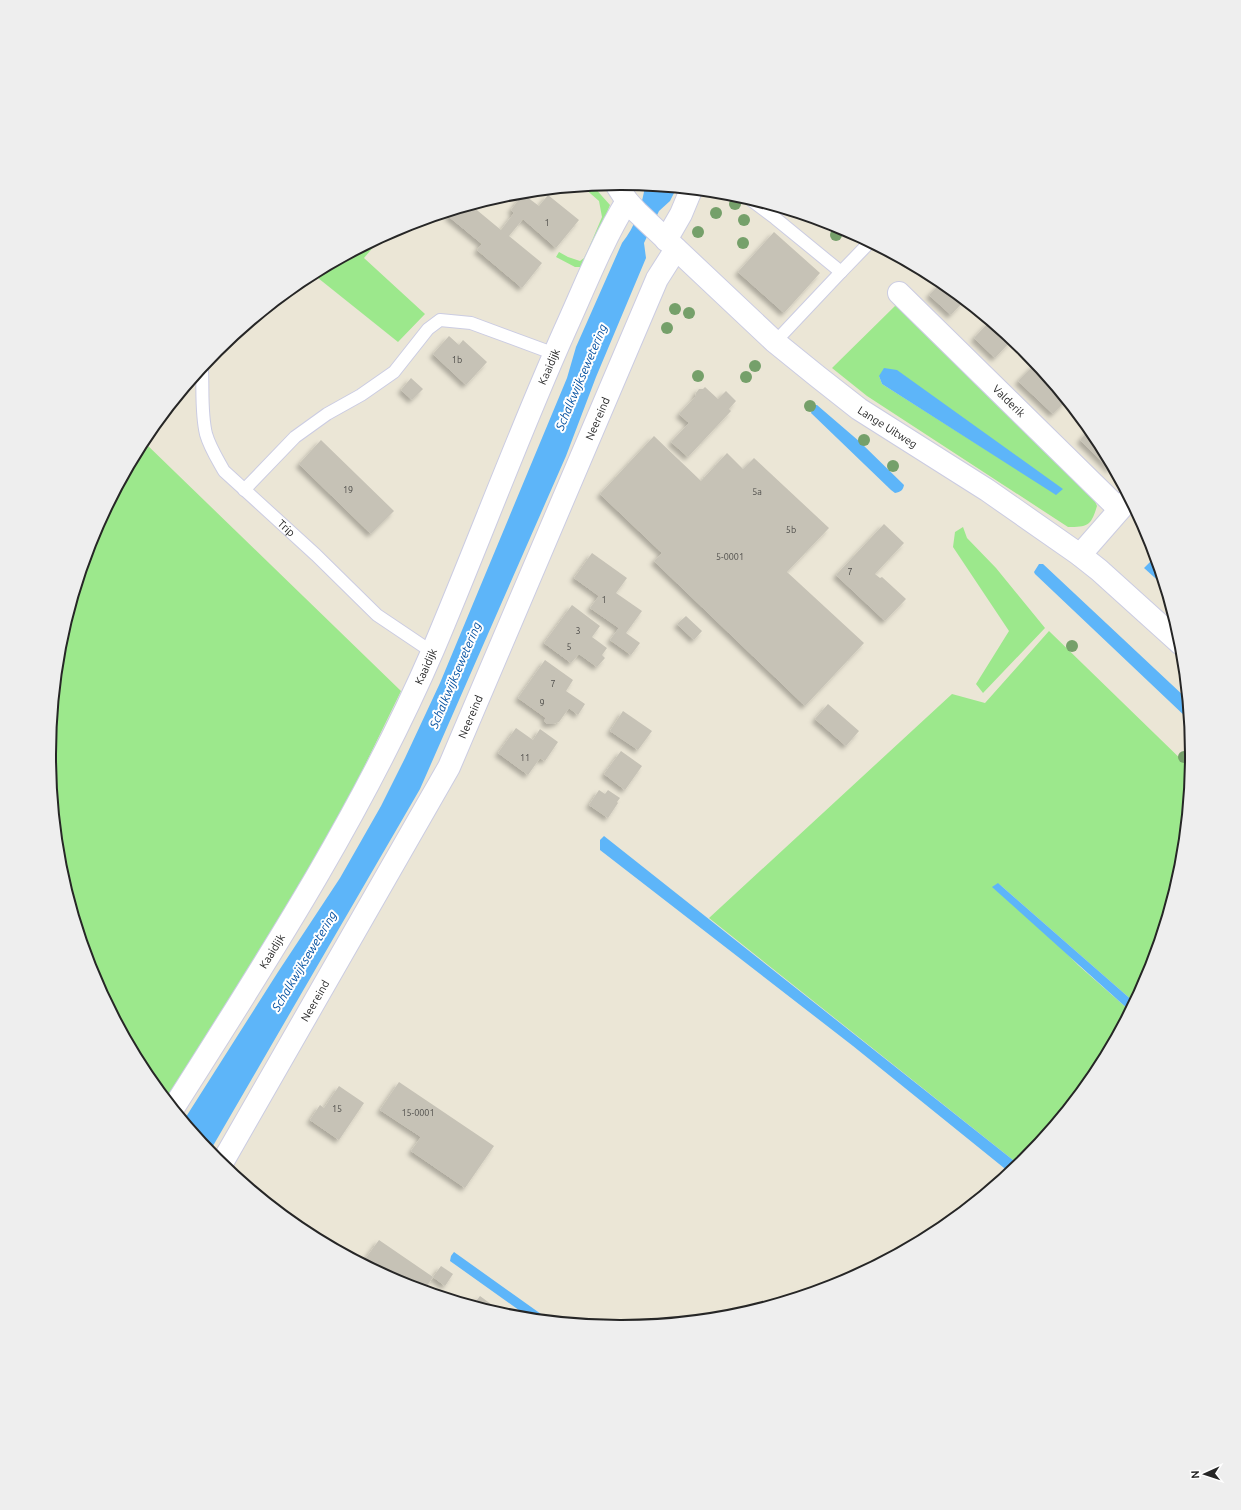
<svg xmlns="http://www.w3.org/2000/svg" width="1241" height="1510" font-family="Ubuntu,sans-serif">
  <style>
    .green { fill: #9ce88c; fill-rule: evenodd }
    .water { fill: #5db5f9 }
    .building { fill: #c6c2b6; filter: url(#shadow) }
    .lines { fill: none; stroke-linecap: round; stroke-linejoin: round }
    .lane-casing { stroke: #cbcce2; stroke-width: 14 }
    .street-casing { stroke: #cbcce2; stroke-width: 24 }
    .secondary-casing { stroke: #cbcce2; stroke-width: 24 }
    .lane { stroke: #fff; stroke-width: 12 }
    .street { stroke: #fff; stroke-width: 22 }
    .secondary { stroke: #fff; stroke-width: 22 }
    .tree { fill: #75a06a }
    .labels { text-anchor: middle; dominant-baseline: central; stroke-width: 4; stroke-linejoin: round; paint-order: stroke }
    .number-label { font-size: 9px; fill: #4e4d4a }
    .street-label { font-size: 11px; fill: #262626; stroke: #fff }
    .water-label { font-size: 12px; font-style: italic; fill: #014e9f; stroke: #fff }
    .rim { fill: none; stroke: #262626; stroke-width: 2 }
  </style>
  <defs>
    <filter id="shadow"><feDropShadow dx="-3.5" dy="3.5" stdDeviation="2" flood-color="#0004"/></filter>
  </defs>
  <rect width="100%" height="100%" fill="#ebe6d6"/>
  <path class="green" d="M593,186l17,19 -23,57 -6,5h-6l-19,-10 3,-5 9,5 12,4 4,-3 4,-8 14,-33 -3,-16 -16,-14z
    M381,238l-17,20 61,56 -27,28 -85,-68z
    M895,306l10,2 186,184 6,14c-6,20 -9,21 -29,21l-201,-131 -35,-28zM879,376l183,113 -6,5 -174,-110z
    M143,441l258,250 -52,107 -63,113 -118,189 -23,-28 -53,-99 -32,-107 -11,-111 11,-112 33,-107z
    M963,527l4,11 29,30 49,60 -62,65 -7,-9 33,-53 -56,-84 2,-15z
    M1049,631l142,138 -10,98 -33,107 -14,28 -136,-119 80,82 51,45 -33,63 -72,86 -6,5 -309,-246 243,-224 33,9z"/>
  <path class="water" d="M645,186l31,3 -6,12 -11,10 -15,32 2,15 -50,119 -30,79 -146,333 -210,362 -26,-31 94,-148 62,-94 41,-72 24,-48 35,-75 127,-305 9,-31 46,-104c13,-16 20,-37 23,-57z
    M884,368l13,2 166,119 -7,6 -174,-111 -3,-8z
    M813,405h4l43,37 44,43c-1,5 -3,7 -9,8l-4,-3 -80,-77z
    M1155,557l9,29 -20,-18z
    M1039,564h4l143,134 2,21 -153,-145 -1,-2z
    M604,836l414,328 -9,8 -156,-126 -253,-196v-10z
    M998,883l136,119 -5,8 -137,-123z
    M454,1252l94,67 -18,-1 -80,-57 1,-5z"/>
  <path class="building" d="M523,194l16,12 9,-11 31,25 -23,28 -33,-29 -14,17 33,27 -20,25 -45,-38 5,-6 -34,-28 3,-4 21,-6 29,24 13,-17 -3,-3z
    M774,232l46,41 -36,40 -46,-41z
    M941,283l23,18 -13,14 -22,-20z
    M989,322l23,18 -17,18 -21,-20z
    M449,336l10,9 4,-5 24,22 -21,23 -33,-31z
    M1035,364l31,37 -13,13 -35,-33z
    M411,378l12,11 -11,11 -11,-10z
    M705,387l13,12 8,-8 10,10 -7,8 2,2 -43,46 -17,-15 18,-19 -10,-9 16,-17 1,-4 3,-4h4z
    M1089,430l7,8 16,30 -1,2 -31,-30z
    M654,436l47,45 26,-28 16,16 11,-11 75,70 -42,44 77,71 -59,63 -151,-145 8,-8 -62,-59z
    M321,440l73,71 -23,23 -72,-70z
    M884,524l20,19 -29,31 5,4 2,-1 24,22 -21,22 -49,-46z
    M592,553l35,25 -11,15 26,18 -16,22 14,10 -9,12 -21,-15 9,-12 -29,-20 9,-12 -25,-18z
    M572,605l28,21 -8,11 15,11 -5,7 3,3 -8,9 -18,-13 -8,9 -27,-20z
    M686,616l16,15 -8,9 -17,-16z
    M545,660l28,20 -7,11 19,13 -7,11 -9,-7 -10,14 -6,2h-6l-3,-3 2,-3 -28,-20z
    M828,704l31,27 -13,15 -31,-27z
    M623,711l29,20 -14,19 -28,-19z
    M516,728l17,12 7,-11 18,13 -13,19 -5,-3 -12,17 -30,-22z
    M621,751l21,15 -17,24 -21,-16z
    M599,790l6,4 3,-4 12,8 -3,4 1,1 -10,15 -19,-13z
    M399,1082l95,64 -29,42 -54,-37 10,-14 -41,-27z
    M339,1086l25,17 -25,37 -29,-20 10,-15 4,3z
    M379,1240l54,37 8,-11 12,8 -8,12 -12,-9 -8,12 3,2 -26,-8 -39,-21z
    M480,1296l19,14 -1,2 -25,-7z"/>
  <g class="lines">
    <defs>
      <g id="lane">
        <path d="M751,200l24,18 66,54 -66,70"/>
        <path d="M841,272l28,-29"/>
        <path id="s1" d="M202,369c1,22 -1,44 4,65 4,14 12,26 18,37l92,84 61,60 55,37"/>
        <path d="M244,490l51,-53 32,-23 34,-19 33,-23 34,-43 12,-9 31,3 84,31"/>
      </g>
      <g id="street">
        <path d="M666,240l15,-26 10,-24"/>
        <path id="s2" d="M899,293l220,216"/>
        <path d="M1080,555l49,-56"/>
        <path id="s3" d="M174,1107c94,-148 189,-295 259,-457 45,-106 85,-215 132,-320 20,-44 37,-88 62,-129"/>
        <path id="s4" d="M222,1163l227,-396 208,-488 19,-30"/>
      </g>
      <g id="secondary">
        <path id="s5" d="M616,184l11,17 10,11 138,130 42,34 42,33 128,81 93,65 19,15 82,74"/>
      </g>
    </defs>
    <use href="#lane" class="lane-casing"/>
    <use href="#street" class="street-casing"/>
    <use href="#secondary" class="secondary-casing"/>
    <use href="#lane" class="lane"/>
    <use href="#street" class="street"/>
    <use href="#secondary" class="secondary"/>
  </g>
  <g class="tree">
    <circle cx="735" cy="204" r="6"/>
    <circle cx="716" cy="213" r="6"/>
    <circle cx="744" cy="220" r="6"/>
    <circle cx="698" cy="232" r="6"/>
    <circle cx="836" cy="235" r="6"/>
    <circle cx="743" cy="243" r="6"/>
    <circle cx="675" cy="309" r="6"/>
    <circle cx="689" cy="313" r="6"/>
    <circle cx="667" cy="328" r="6"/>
    <circle cx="755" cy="366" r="6"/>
    <circle cx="698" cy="376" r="6"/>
    <circle cx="746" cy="377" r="6"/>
    <circle cx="810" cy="406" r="6"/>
    <circle cx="864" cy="440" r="6"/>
    <circle cx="893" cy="466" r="6"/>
    <circle cx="1072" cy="646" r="6"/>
    <circle cx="1184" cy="757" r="6"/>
  </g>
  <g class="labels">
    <g class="number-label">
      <text x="547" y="223">1</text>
      <text x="457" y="360">1b</text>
      <text x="348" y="490">19</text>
      <text x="757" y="492">5a</text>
      <text x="791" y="530">5b</text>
      <text x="730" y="557">5-0001</text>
      <text x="850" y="572">7</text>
      <text x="604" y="600">1</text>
      <text x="578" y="631">3</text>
      <text x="569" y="647">5</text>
      <text x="553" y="684">7</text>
      <text x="542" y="703">9</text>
      <text x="525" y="758">11</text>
      <text x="337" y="1109">15</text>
      <text x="418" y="1113">15-0001</text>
    </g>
    <g class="street-label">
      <text stroke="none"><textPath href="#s3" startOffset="832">Kaaidijk</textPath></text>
      <text stroke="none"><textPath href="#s2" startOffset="154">Valderik</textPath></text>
      <text stroke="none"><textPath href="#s4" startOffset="835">Neereind</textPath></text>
      <text stroke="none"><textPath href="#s5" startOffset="366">Lange Uitweg</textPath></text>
      <text stroke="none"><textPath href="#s1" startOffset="191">Trip</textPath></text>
      <text stroke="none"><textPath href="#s3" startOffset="508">Kaaidijk</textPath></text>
      <text stroke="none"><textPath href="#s4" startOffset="511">Neereind</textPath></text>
      <text stroke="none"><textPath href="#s3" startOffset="184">Kaaidijk</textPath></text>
      <text stroke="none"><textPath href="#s4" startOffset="187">Neereind</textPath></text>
    </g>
    <g class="water-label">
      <text transform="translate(581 377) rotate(-67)">Schalkwijksewetering</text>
      <text transform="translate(455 675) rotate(-67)">Schalkwijksewetering</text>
      <text transform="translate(304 961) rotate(-59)">Schalkwijksewetering</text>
    </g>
  </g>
  <path d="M0 0H1241V1510H0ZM620 190H621A564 564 0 0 1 1185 754V756A564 564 0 0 1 621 1320H620A564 564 0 0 1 56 756V754A564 564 0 0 1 620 190Z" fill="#eee" fill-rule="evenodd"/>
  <path class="rim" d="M620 190H621A564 564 0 0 1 1185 754V756A564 564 0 0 1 621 1320H620A564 564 0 0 1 56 756V754A564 564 0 0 1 620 190Z"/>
  <g transform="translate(1205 1474) rotate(267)" stroke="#ffffff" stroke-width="3" paint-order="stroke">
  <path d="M0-3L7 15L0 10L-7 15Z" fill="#262626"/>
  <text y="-6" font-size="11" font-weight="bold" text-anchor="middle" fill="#262626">N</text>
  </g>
</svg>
